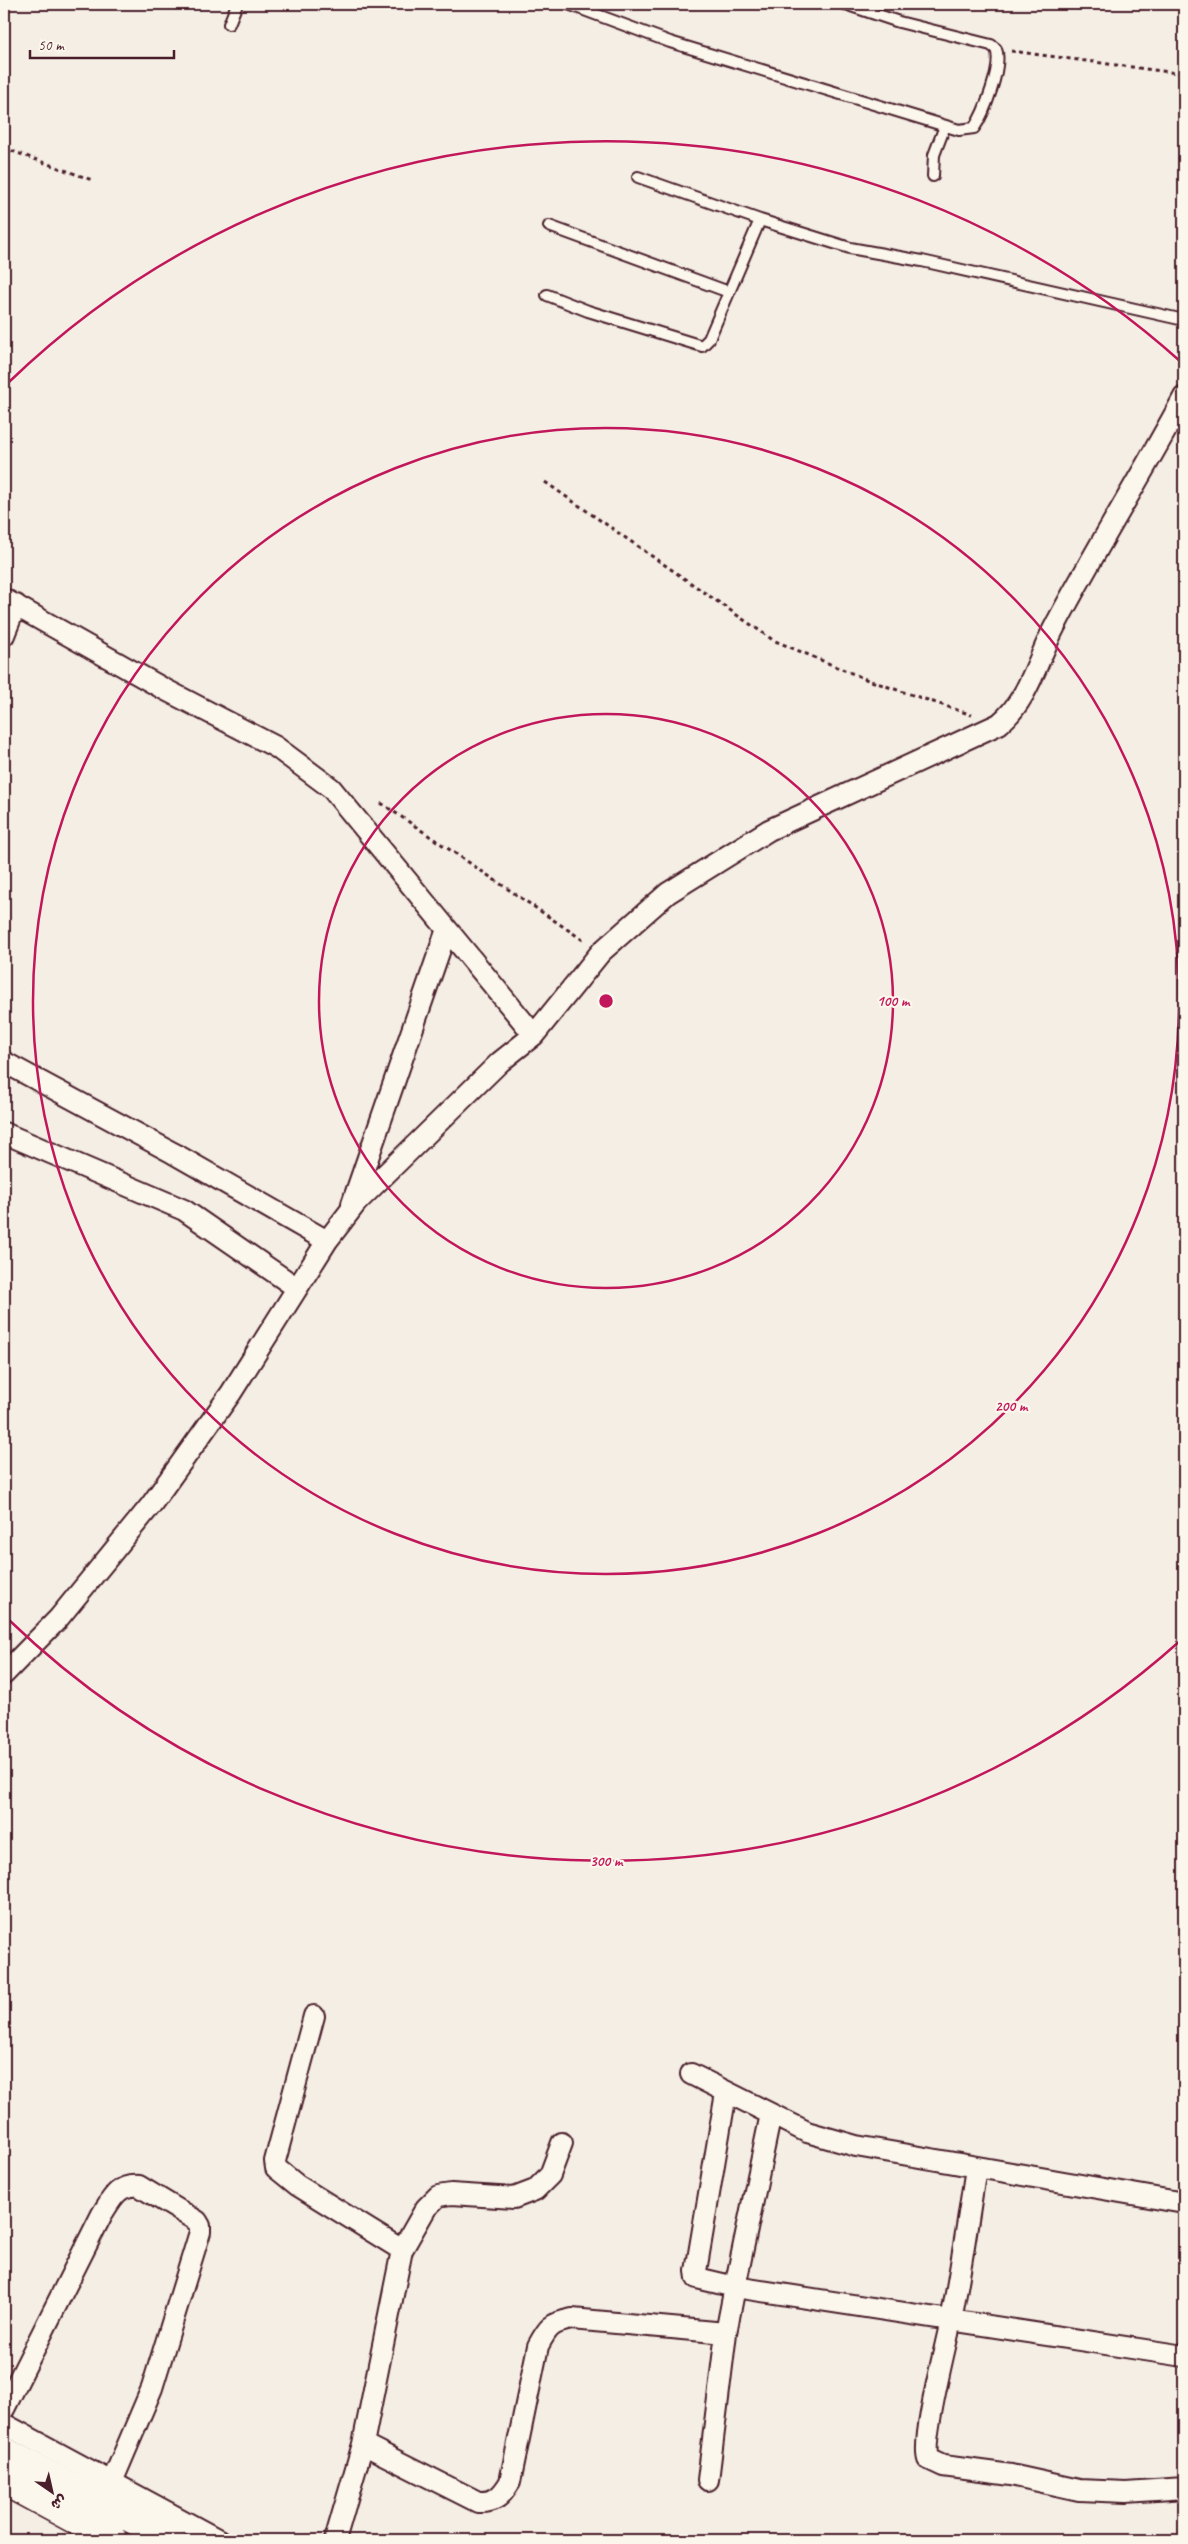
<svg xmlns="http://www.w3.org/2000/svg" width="1188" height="2544" font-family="Caveat,'Playpen Sans Arabic',sans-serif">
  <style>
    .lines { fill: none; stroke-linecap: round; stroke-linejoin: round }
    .lane-casing { stroke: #4a1f2b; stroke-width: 14 }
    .street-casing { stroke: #4a1f2b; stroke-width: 24 }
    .secondary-casing { stroke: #4a1f2b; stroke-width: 31 }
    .path { stroke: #4a1f2b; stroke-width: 3; stroke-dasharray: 4 4; stroke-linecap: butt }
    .lane { stroke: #fbf7ec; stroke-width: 10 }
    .street { stroke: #fbf7ec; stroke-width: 20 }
    .secondary { stroke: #fbf7ec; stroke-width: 28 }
    .ring { fill: none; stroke: #c2185b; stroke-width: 2.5 }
    .centre { fill: #c2185b; stroke: #fbf7ec; stroke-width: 2.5 }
    .ring-label { font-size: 15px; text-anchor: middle; font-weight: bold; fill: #c2185b; stroke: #fbf7ec; stroke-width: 4.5; stroke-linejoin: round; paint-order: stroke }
  </style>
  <rect width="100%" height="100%" fill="#f4eee4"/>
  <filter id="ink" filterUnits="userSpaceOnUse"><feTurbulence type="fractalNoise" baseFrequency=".02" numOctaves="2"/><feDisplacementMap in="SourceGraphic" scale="10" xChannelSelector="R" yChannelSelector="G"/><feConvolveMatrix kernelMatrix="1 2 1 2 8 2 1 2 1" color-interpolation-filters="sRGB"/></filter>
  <g filter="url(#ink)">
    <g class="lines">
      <defs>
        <path id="lane" d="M568,4l102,38 289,88 15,-2c10,-14 29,-63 22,-79l-5,-4 -92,-23 -54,-18
          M229,24l8,-20
          M933,176l1,-21 11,-29
          M638,177l122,43 90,28 72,13 262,59
          M549,226l180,66
          M547,295l41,16 114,35 7,-7 51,-119"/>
        <path id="street" d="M4,599l160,90 112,58 55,41 203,247
          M4,635l12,-30
          M4,1062l169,91 154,88
          M4,1133l180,77 113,78
          M352,1204l95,-275
          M4,1674l54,-55 93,-114 80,-112 96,-152 30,-39 143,-140 34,-27 67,-83 67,-59 101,-63 230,-106c29,-23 39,-66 56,-98 41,-78 88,-152 129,-229
          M314,2016l-39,145 1,7 21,17 105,65
          M691,2074l116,58 49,14 328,57
          M726,2093l-30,178 1,7 38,9 36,-173
          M976,2168c-8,51 -15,102 -25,152 -5,26 -30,120 -23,139l15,7 68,9 68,15 47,2 58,-4
          M4,2409l98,-195c10,-16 16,-30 37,-28l58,35 3,5v6l-48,156 -40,94
          M4,2424l215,116
          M363,2444l115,58c16,1 23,-5 32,-20l28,-136c10,-19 13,-23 34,-27l154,14
          M708,2480l18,-147 9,-46 449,69
          M335,2540l28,-96 39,-194 24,-42 12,-12 13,-2 63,4 21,-8 15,-15 12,-32"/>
        <path id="secondary" d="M4,2451l168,89
          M4,2481l109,59"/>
      </defs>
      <use href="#lane" class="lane-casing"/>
      <use href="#street" class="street-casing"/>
      <use href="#secondary" class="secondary-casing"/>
      <path class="path" d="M1011,51l173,23
        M4,148l88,32
        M545,482l228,158 95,40 104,35
        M381,803l205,139"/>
      <use href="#lane" class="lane"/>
      <use href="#street" class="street"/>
      <use href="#secondary" class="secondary"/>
    </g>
  </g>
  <g class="ring">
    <circle cx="606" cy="1001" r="287"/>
    <circle cx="606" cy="1001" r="573"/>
    <path d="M1181 1640A860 860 0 0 1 9 1620M9 382A860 860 0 0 1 1181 362"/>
  </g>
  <circle cx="606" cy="1001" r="8" class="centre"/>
  <g class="ring-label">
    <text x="893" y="1006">100 m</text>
    <text x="1011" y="1411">200 m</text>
    <text x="606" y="1866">300 m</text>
  </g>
  <rect width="1188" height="2544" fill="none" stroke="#fbf7ec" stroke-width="20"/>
  <rect x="10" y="10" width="1168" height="2524" fill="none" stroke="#4a1f2b" stroke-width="2" filter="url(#ink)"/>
  <g transform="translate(52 2492) rotate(146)" stroke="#fbf7ec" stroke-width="4" paint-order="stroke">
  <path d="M0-4L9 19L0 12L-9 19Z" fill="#4a1f2b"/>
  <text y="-8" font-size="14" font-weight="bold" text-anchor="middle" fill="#4a1f2b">ش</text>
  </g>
  <path d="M30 50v8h144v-8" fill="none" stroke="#4a1f2b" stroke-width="2.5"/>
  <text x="38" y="50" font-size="15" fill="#4a1f2b" stroke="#fbf7ec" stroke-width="4" paint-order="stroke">50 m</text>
</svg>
